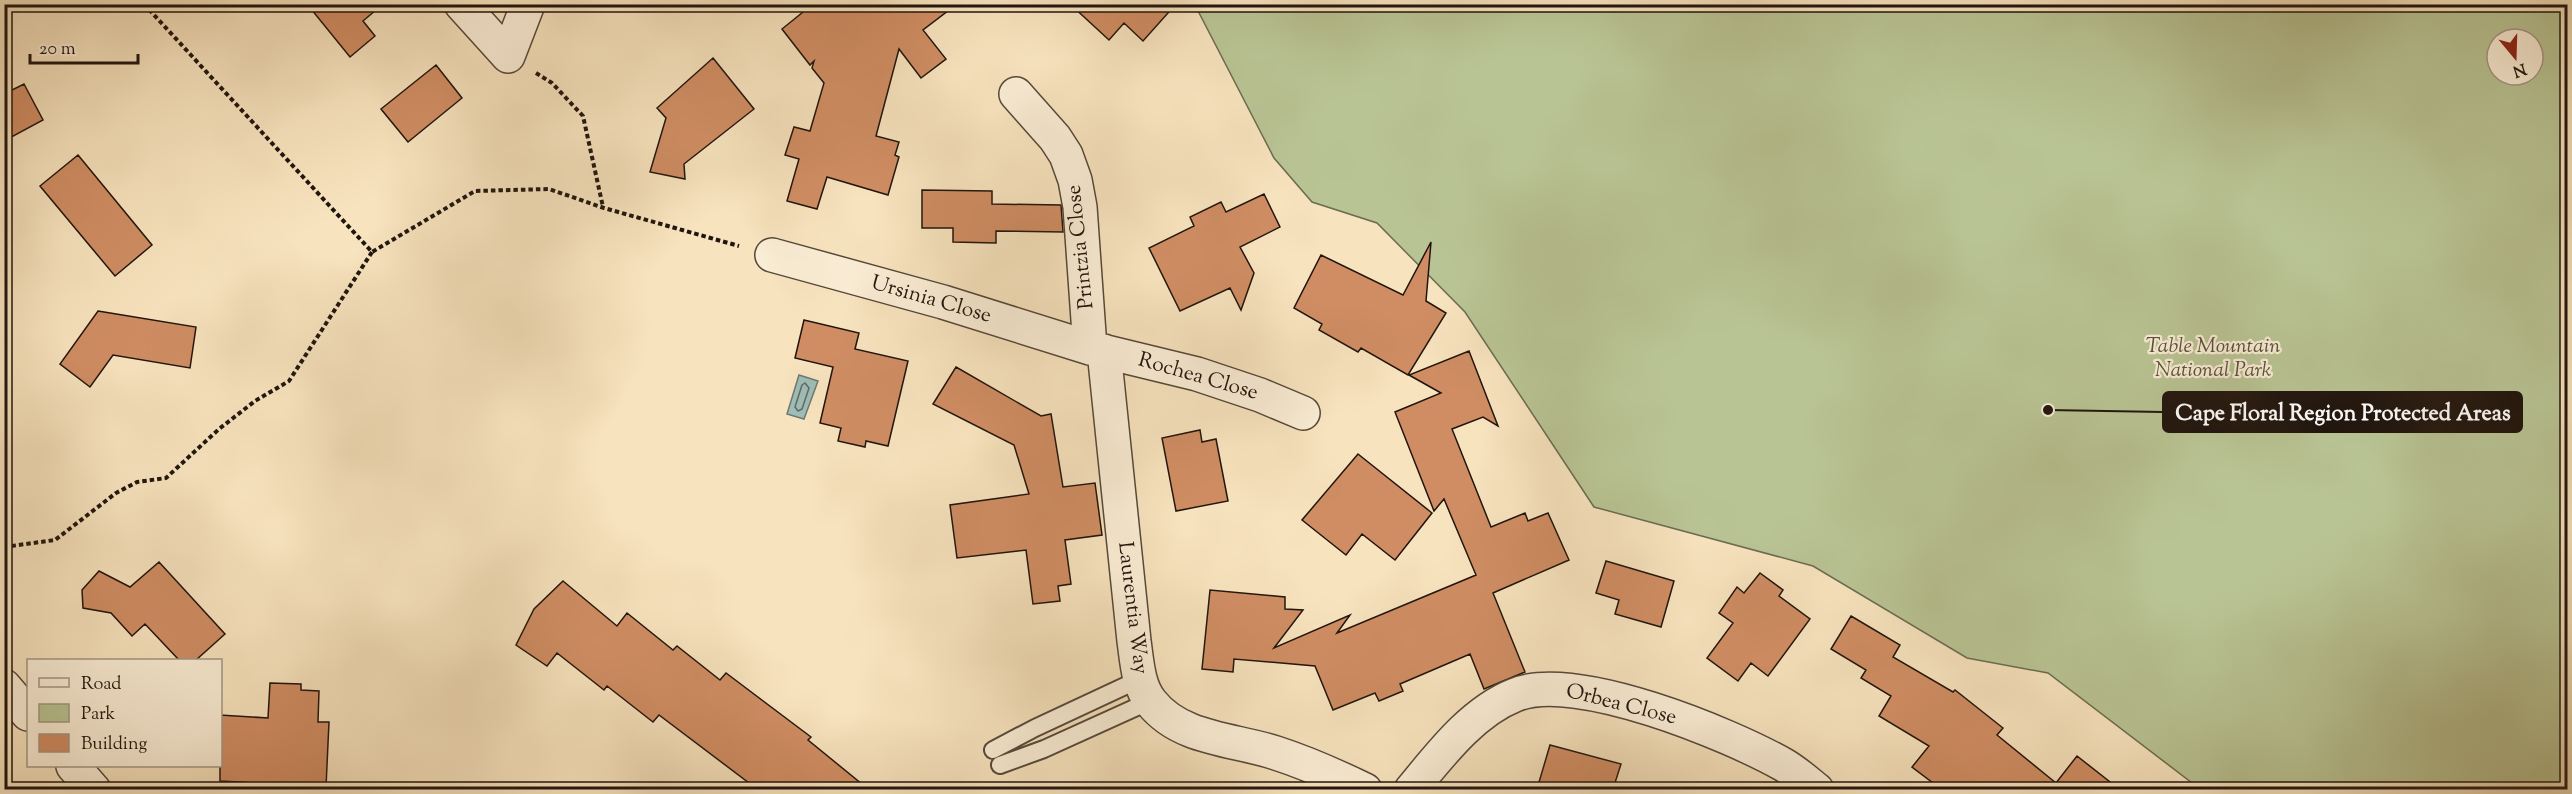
<svg xmlns="http://www.w3.org/2000/svg" width="2572" height="794" font-family="'Sorts Mill Goudy',serif">
  <style>
    .green { fill: #b9c494; stroke: #6c6c51; stroke-width: 1.5; fill-rule: evenodd }
    .water { fill: #9ebdb7; stroke: #6c7a73; stroke-width: 1.5 }
    .lines { fill: none; stroke-linecap: round; stroke-linejoin: round }
    .shore { stroke: #5f6962; stroke-width: 1.5 }
    .building { fill: #d08d63; stroke: #20150e; stroke-width: 1.5 }
    .lane-casing { stroke: #56483a; stroke-width: 20 }
    .street-casing { stroke: #56483a; stroke-width: 36 }
    .path { stroke: #20150e; stroke-width: 4; stroke-dasharray: 4.5 3; stroke-linecap: butt }
    .lane { stroke: #faedd5; stroke-width: 16 }
    .street { stroke: #faedd5; stroke-width: 33 }
    .labels { text-anchor: middle; dominant-baseline: central; stroke-width: 4.5; stroke-linejoin: round; paint-order: stroke }
    .street-label { font-size: 21px; fill: #20150e; stroke: #faedd5 }
    .park-label { font-size: 21px; font-style: italic; fill: #56523d; stroke: #faedd5 }
    .leader { fill: none; stroke: #20150e; stroke-width: 2 }
    .callout-dot { fill: #20150e; stroke: #faedd5; stroke-width: 2 }
    .callout { fill: #20150e; stroke: #20150e; stroke-width: 2 }
    .callout-label { font-size: 22px; text-anchor: middle; font-weight: bold; fill: #fff }
  </style>
  <rect width="100%" height="100%" fill="#f7e3be"/>
  <filter id="stains"><feTurbulence type="fractalNoise" baseFrequency=".00333" numOctaves="4"/><feColorMatrix values="0 0 0 0 .2 0 0 0 0 .09 0 0 0 0 .02 0 0 0 .5 -.17"/></filter>
  <radialGradient id="worn" r=".72"><stop offset=".6" stop-color="#630" stop-opacity="0"/><stop offset="1" stop-color="#630" stop-opacity=".3"/></radialGradient>
  <path class="green" d="M1195,5h1372v784h-367l-152,-116 -81,-15 -154,-92 -219,-59 -129,-195 -88,-89 -65,-21 -38,-44zM2497,39h36v36h-36z"/>
  <path class="water" d="M799,375l19,6 -14,38 -17,-5z"/>
  <g class="lines">
    <path class="shore" d="M805,383l4,5 -7,21 -4,2 -3,-4 7,-22z"/>
  </g>
  <path class="building" d="M307,4h76l-20,17 12,15 -25,21z
    M813,4h144l-34,26 23,29 -25,19 -22,-29 -23,87 23,6 -4,13 4,2 -11,38 -61,-18 -10,32 -30,-8 12,-42 -14,-4 9,-28 16,4 14,-48 -12,-15 2,-7 -4,4 -28,-36z
    M1070,4h106l-33,37 -19,-18 -15,17z
    M713,58l41,51 -70,55 1,15 -35,-7 16,-54 -9,-10z
    M436,65l26,33 -54,44 -27,-33z
    M24,84l19,36 -39,21v-47z
    M78,155l74,90 -37,31 -75,-90z
    M922,190l70,1v13l69,1 2,27 -67,-1v12l-43,-1v-14h-31z
    M1264,194l16,33 -40,20 14,26 -13,37 -11,-22 -50,23 -31,-63 45,-22 -4,-9 31,-15 5,10z
    M1431,242l-5,59 20,12 -38,62 -47,-27 -3,4 -39,-22 3,-6 -28,-16 27,-53 82,40z
    M98,311l98,16 -6,41 -77,-13 -23,32 -30,-23z
    M804,320l55,13 -4,16 53,12 -20,85 -22,-5 -1,6 -27,-6 3,-13 -21,-5 13,-56 -38,-9z
    M1469,351l29,75 -15,-9 -31,12 39,98 34,-14 3,8 20,-8 21,47 -76,33 32,79 -41,17 -14,-35 -70,30 3,7 -24,10 -4,-8 -42,17 -18,-44 -81,-7 -1,13 -31,-3 8,-79 75,7v12l18,1 -29,38 76,-33 -13,18 139,-58 -32,-76 -10,12 -39,-99 46,-19 -32,-18z
    M956,367l85,49 10,-2 12,73 32,-4 7,52 -37,5 6,44 -13,2 2,15 -27,3 -7,-54 -69,8 -7,-53 79,-11 -15,-49 -81,-41z
    M1200,430l2,12 14,-3 12,62 -52,10 -14,-73z
    M1358,454l74,59 -37,47 -33,-26 -16,21 -44,-35z
    M1606,561l68,20 -13,46 -46,-13 4,-14 -23,-7z
    M159,562l66,72 -29,26h-17l-34,-36 -13,12 -21,-23 -28,-5 -1,-18 17,-19 31,16z
    M1760,573l23,17 -4,6 31,23 -42,57 -17,-13 -13,18 -31,-23 26,-35 -14,-10 18,-26 7,6z
    M563,581l54,45 10,-13 46,37 4,-4 43,34 6,-7 85,64 -3,3 60,49h-111l-98,-74 -6,7 -46,-36 -3,4 -47,-37 -10,13 -31,-21 18,-36z
    M1851,616l49,29 -7,12 60,35 2,-2 48,38 -6,7 59,48 21,-27 42,33h-178l-29,-22 17,-21 -50,-30 12,-20 -30,-18 5,-8 -35,-21z
    M270,683l31,1v6l18,1 -1,31h11l-3,65 -106,-6v-66l48,3z
    M1550,745l71,19 -8,25h-76z"/>
  <g class="lines">
    <defs>
      <path id="lane" d="M993,750l42,-22 105,-49
        M1000,765l44,-16 106,-48"/>
      <path id="street" d="M461,4l47,52 20,-52
        M1016,94l39,44 11,17 9,25 5,27 10,141
        M772,255l171,47 147,46 107,26 63,21 43,18
        M1104,351l30,290c3,21 4,45 17,61 30,38 83,37 125,51 31,10 60,23 89,37
        M4,686l24,28
        M73,766l21,24
        M1411,790c29,-35 61,-78 104,-95 60,-25 214,39 269,70 12,7 22,16 33,25"/>
    </defs>
    <use href="#lane" class="lane-casing"/>
    <use href="#street" class="street-casing"/>
    <path class="path" d="M144,4l228,248 103,-61 74,-2 55,19 135,38
      M536,73l16,10 31,33 20,91
      M4,547l51,-7 61,-47 21,-11 29,-4 53,-49 36,-28 34,-20 83,-129"/>
    <use href="#lane" class="lane"/>
    <use href="#street" class="street"/>
  </g>
  <g class="labels">
    <g class="street-label">
      <text transform="translate(1081 247) rotate(-96)">Printzia Close</text>
      <text transform="translate(931 300) rotate(16)">Ursinia Close</text>
      <text transform="translate(1198 377) rotate(16)">Rochea Close</text>
      <text transform="translate(1132 608) rotate(83)">Laurentia Way</text>
      <text transform="translate(1621 705) rotate(14)">Orbea Close</text>
    </g>
    <g class="park-label">
      <text x="2213" y="347">Table Mountain<tspan x="2213" dy="24">National Park</tspan></text>
    </g>
  </g>
  <path class="leader" d="M2048 410L2163 412"/>
  <circle class="callout-dot" cx="2048" cy="410" r="6"/>
  <rect class="callout" x="2163" y="392" width="359" height="40" rx="6"/>
  <g class="callout-label">
    <text x="2343" y="420">Cape Floral Region Protected Areas</text>
  </g>
  <rect width="2572" height="794" fill="none" stroke="#f7e3be" stroke-width="24"/>
  <rect x="6" y="6" width="2560" height="782" fill="none" stroke="#20150e" stroke-width="3"/>
  <rect x="12" y="12" width="2548" height="770" fill="none" stroke="#20150e" stroke-width="1.5"/>
  <rect x="27" y="659" width="195" height="108" fill="#faedd5" stroke="#a39785" stroke-width="1.5"/>
  <rect x="39" y="678" width="30" height="9" fill="#faedd5" stroke="#a39785" stroke-width="1.5"/>
  <text x="81" y="689" font-size="18" fill="#20150e">Road</text>
  <rect x="39" y="704" width="30" height="18" fill="#b9c494" stroke="#a39785" stroke-width="1.5"/>
  <text x="81" y="719" font-size="18" fill="#20150e">Park</text>
  <rect x="39" y="734" width="30" height="18" fill="#d08d63" stroke="#a39785" stroke-width="1.5"/>
  <text x="81" y="749" font-size="18" fill="#20150e">Building</text>
  <g transform="translate(2515 57) rotate(161)"><circle r="28" fill="#faedd5" stroke="#a39785" stroke-width="1.5"/>
  <path d="M0-4.5L10 22L0 15L-10 22Z" fill="#8f2418"/>
  <text y="-9" font-size="16" font-weight="bold" text-anchor="middle" fill="#20150e">N</text>
  </g>
  <path d="M30 54v9h108v-9" fill="none" stroke="#20150e" stroke-width="3"/>
  <text x="39" y="54" font-size="18" fill="#20150e" stroke="#faedd5" stroke-width="4.5" paint-order="stroke">20 m</text>
  <rect width="100%" height="100%" filter="url(#stains)"/>
  <rect width="100%" height="100%" fill="url(#worn)"/>
</svg>
